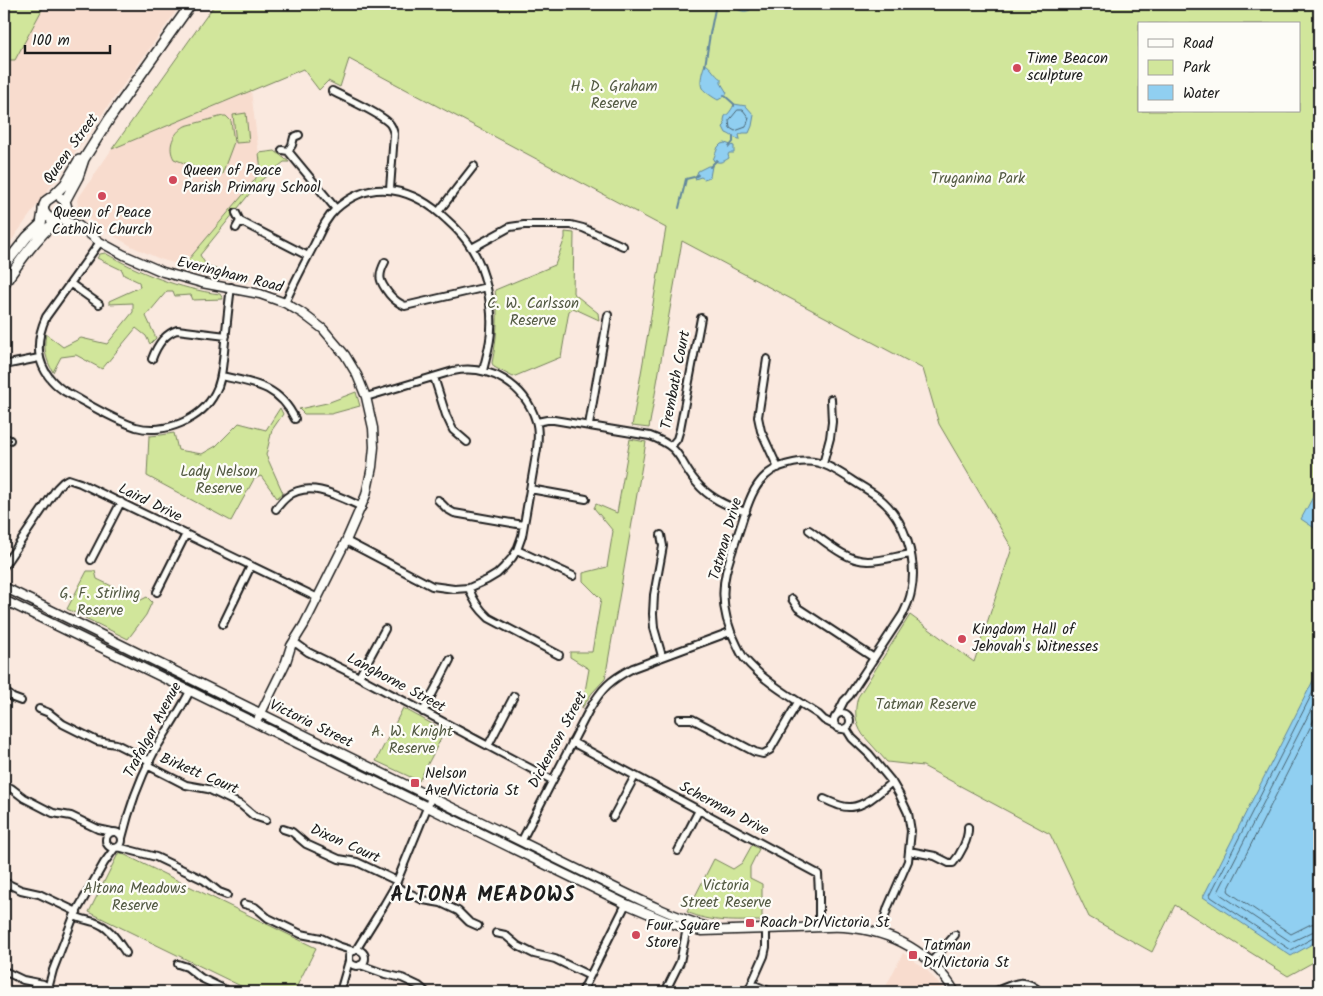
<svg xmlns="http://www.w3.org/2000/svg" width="1323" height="996" font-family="Kalam,sans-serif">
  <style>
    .built { fill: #f8dcce }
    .green { fill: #d1e69b; stroke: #76815c; fill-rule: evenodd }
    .water { fill: #90cff1; stroke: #62879c }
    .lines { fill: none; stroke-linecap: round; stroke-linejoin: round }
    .shore { stroke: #4a6471; stroke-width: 1 }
    .stream { stroke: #62879c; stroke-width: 2 }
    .minor-casing { stroke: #1c1c1c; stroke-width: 10 }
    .tertiary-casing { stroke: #1c1c1c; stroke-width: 11 }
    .secondary-casing { stroke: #1c1c1c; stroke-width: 12 }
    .minor { stroke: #fdfcf7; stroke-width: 6 }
    .tertiary { stroke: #fdfcf7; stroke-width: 8 }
    .secondary { stroke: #fdfcf7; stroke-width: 9 }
    .poi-dot { fill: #d1495b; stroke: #fdfcf7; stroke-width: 2 }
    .labels { text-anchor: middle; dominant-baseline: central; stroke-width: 4.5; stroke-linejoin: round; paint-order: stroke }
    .poi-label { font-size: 15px; fill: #1c1c1c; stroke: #fdfcf7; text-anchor: start }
    .park-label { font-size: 15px; fill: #525942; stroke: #fdfcf7 }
    .street-label { font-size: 15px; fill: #1c1c1c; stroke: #fdfcf7 }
    .district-label { font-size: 20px; font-weight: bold; letter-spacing: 1px; fill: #1c1c1c; stroke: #fdfcf7 }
  </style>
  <rect width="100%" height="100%" fill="#fae9df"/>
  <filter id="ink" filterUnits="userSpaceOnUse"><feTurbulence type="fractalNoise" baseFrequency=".02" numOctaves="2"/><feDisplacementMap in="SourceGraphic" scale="10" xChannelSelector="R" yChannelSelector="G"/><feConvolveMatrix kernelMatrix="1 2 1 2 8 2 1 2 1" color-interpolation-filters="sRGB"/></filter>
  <g filter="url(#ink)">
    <path class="built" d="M4,4h176l-7,12 -169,235z
      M251,91l10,80 -13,18 -65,77 -23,-7 -27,-12 -21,-12 -33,-23 -2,-12 35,-51z
      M903,953l23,16 20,23h-63z"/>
    <path class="green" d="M4,4h41l-30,56h-9l-2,-1z
      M215,4h1104v955l-31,17 -113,-71 -23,47 -63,-35 -39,-83 -127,-68 -36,-4 -24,-27c-8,-12 -9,-24 -5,-38l52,-82 64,47 38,-114 -73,-124 -16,-55 -241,-128 -33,187 -17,-2 34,-198 -317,-169 -9,28 -12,-6 -9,9 -16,-21 -191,80zM1139,24h160v87h-160z
      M246,113l3,29 -13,1 -3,-28z
      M223,116h3l5,5 3,21 -12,32 -5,2 -43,-17c-7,-12 -1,-26 11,-33z
      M275,151l14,11h-5l-25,20 -59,73 6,10 17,7 14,1 13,5 -3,4 -56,-10 -8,-6 65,-77 13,-18 -2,-18z
      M565,232l9,1 -1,60 25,20 1,7 -26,-12 -4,3 -8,46 -48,20 -19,-10 -2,-4c5,-25 7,-48 3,-73l60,-25 10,-27z
      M105,253c35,20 74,36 115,41l3,5 -30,1 -2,-5 -16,1 -2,-5h-6l-21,25 10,22 -6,6 -4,-8 -10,-8 -34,41 -26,-14 -15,2 -8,15c-7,-12 -10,-24 -7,-38l17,13 18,-9 26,6 26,-32v-9l-24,1v-3l31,-14 -1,-5 -15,-7 -2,-5 -25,-12 3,-4z
      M356,392l4,14 -29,8h-27l-5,-5 28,-6z
      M280,408l3,6 -11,16 -6,25 17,38 -6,5 -16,-22 -7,3 -23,42 -84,-45 2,-40 12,-1 13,-2 4,17 24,4 14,-8 23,-23 27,7z
      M630,439l16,3 -41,237 -13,14 -10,15 7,-39 -19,-12v-5h22l9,-53 -18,-18v-8l24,-6 6,-36 -19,-23 2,-4 21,9z
      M87,571h8l2,8 44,21 6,-3 5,5 -6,13 -18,24 -61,-30z
      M403,708l42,23 -26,50 -43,-20z
      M752,845l7,4 -9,18v11l12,6v37c-26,0 -51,2 -75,-9l27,-53 19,10 9,-6z
      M119,852l197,96 -22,44h-41l-164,-80z"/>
    <path class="water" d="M732,4h21l-3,6c-7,3 -14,0 -18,-6z
      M705,64c7,3 9,11 16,15v4l6,10 -2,3 -7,4c-4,-2 -13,-8 -16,-12 -3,-7 1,-19 3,-24z
      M734,104l12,2 8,9 -2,11 -3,7h-6l-4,2 1,4c-6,0 -8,-4 -14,-6l-3,-6 2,-2 -1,-5 1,-4c3,-1 8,-8 9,-12z
      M725,143l9,3v7h-5l-1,2 1,3c-6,4 -10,6 -16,2l5,-13 3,-3z
      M708,166h4l-2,11 -6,2 -3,-2 -6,2 3,-8z
      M1319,486v45l-18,-12z
      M1319,669v271l-28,16 -88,-59z"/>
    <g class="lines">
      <path class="shore" d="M738,110h5l6,8 -3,9 -11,4 -5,-3 -1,-7z
        M1319,680l-109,215 1,2 80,53 24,-13 4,-1
        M1319,694l-101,198 2,2 71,48 23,-11 5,-1
        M1319,710l-91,180 1,2 62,42 20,-10 8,-1"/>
      <path class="stream" d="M705,66l5,-32 6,-30
        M724,95l10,9v2
        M729,147l4,-5v-6
        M710,167l7,-7
        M679,208l7,-29 8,-2 4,-2"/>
      <defs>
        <path id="minor" d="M332,91c15,8 46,21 57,32 3,3 4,7 5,11l-4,55
          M282,150l6,1 4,-6 2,-8 5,-2
          M288,151l48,58
          M439,211l35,-45
          M240,221l68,35
          M236,228l4,-7 -4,-8
          M100,242l-54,75c-13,29 -9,55 18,74 23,12 47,28 72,36 14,4 31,2 45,-4 14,-6 27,-16 34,-30 7,-12 7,-27 9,-41 2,-21 4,-43 7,-65
          M472,248l38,-21 14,-2h47l12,3 40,18
          M385,262c-8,15 -5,20 4,32 5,6 9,9 16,12l82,-19
          M71,284l28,20
          M285,303c9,-20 19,-39 29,-58 6,-12 11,-26 22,-36 36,-33 79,-20 111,11 9,8 19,18 25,29 7,11 12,26 15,39 3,13 5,28 4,41 0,14 -5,28 -8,42
          M152,359c4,-11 12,-25 25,-29l49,6
          M767,359l-9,58 3,14 17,37
          M4,365l35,-7
          M221,376c32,7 58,9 74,43
          M434,377l12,38 7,15 14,12
          M537,422l10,-2h7l96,16c33,12 27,23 46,46 13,16 30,24 50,30
          M589,425l19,-110
          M4,437l6,3
          M671,446l6,-7 3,-10 21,-111
          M823,464l7,-26 2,-16 -1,-23
          M530,489l56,10
          M438,500l9,9 7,4 69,12
          M276,509c3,-4 7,-9 11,-12 22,-18 53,0 75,10
          M809,530c17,12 37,31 59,31 14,0 29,-5 43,-7
          M661,535l2,11 -9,49 -1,19 1,14 8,28
          M346,541l86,45 22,3 15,-1 18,-8 10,-6 7,-7 8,-9 5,-8 5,-14 15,-87c1,-9 2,-19 -1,-28 -11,-36 -46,-57 -83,-50l-87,26
          M517,550l56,26
          M91,560l30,-58
          M4,566l53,-78 6,-6 5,-3 12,4 238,115
          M469,588c4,13 10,21 20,30l70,37
          M157,592l29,-58
          M792,599l6,9 76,50
          M223,624l28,-58
          M292,644h5l11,8 51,25 193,103
          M359,677l26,-48
          M4,691l9,7 8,3
          M39,709l10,4 14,11 34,17 19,3 34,17
          M423,712l27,-52
          M834 721a8 8 0 1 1 16 0a8 8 0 1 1-16 0Z
          M679,719h13l63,33 8,2 7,-4 28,-48
          M836,726l-12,-6 -5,-5c-26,-17 -55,-33 -75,-57 -3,-4 -5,-9 -7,-13 -12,-23 -17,-48 -11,-73 4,-16 10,-31 15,-47 7,-22 14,-48 38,-58 33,-12 47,-4 74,14 8,5 17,10 25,16 27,21 40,63 33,95 -1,8 -5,15 -8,22l-54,82 -5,5 -7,14
          M843,729l4,1 5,8 17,16 23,28 7,12 9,19 3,18 -3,30 -20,46 -8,26
          M572,742l246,132 1,19v34
          M488,746l26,-50
          M147,765l39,20 22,4 33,16 13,11 12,4
          M4,785l7,3 13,10 29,15 18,3 27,13 14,3
          M824,799c9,4 18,9 27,8 15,-1 30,-16 41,-25
          M613,817l22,-41
          M283,829l9,3 14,12 33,15 18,3 40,19
          M106 840a8 8 0 1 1 16 0a8 8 0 1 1-16 0Z
          M122,838c7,-29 17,-57 31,-84 12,-21 26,-41 37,-63
          M521,842l68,-132c13,-22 21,-30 44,-42l97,-36
          M118,847l38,10 48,23 15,12 8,3
          M678,851l21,-41
          M909,851l26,5 14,7h4c7,-8 16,-24 15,-36
          M4,882l17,8 18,4 38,18
          M395,886l28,14 18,3 17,8 11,11 9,4
          M244,904l11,3 13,11 33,16 20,4 17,8 16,5
          M74,916c7,3 13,4 20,6 16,5 23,18 32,31
          M496,933l9,2 13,11 16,8 21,5 35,17
          M356,950l28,-45 11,-19 36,-88
          M349 958a8 8 0 1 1 16 0a8 8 0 1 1-16 0Z
          M931,962l24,-27
          M178,964l9,3 14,11 29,14
          M360,965l25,9 17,4 17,8 7,6
          M4,971l19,9 15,3
          M752,984l19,8
          M48,989l5,-19 21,-54 30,-53 11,-15
          M33,992c0,-7 6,-11 12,-7l3,6
          M340,992l9,-31
          M582,992l44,-88
          M665,992l15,-30 7,-34
          M748,992l16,-36 2,-9v-18
          M994,992c18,-7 30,-17 46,0"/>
        <path id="tertiary" d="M59,219l20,7 21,16 24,13 39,17 39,11 58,11 25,9 17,10 21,16 22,26 12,20 9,22 7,31 1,19 -2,20 -6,28 -20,46 -42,84 -13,21 -5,16 -27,55
          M4,587l581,286c41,20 82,42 126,55
          M4,600l622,304 47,20 14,4 15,3c32,-1 64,-2 96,-3 15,0 31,-2 46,-1 48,4 86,24 111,65"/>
        <path id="secondary" d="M65,201l13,-24 6,-18 26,-41 81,-114
          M43,209c5,14 20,14 24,-1l-2,-7 -4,-3
          M4,266l23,-29 14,-13 3,-19 2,-4 7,-5 12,-12 14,-24
          M4,284c16,-23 32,-46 54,-65"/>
      </defs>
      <use href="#minor" class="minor-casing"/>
      <use href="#tertiary" class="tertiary-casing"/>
      <use href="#secondary" class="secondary-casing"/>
      <use href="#minor" class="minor"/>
      <use href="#tertiary" class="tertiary"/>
      <use href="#secondary" class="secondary"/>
    </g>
  </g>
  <g class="poi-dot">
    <circle cx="1017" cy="68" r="5"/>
    <circle cx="173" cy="180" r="5"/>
    <circle cx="102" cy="196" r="5"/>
    <circle cx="962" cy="639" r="5"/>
    <rect x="410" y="778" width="10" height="10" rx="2.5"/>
    <rect x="745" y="918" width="10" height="10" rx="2.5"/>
    <circle cx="636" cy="935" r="5"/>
    <rect x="908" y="950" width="10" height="10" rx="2.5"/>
  </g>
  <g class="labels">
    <g class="poi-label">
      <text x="1027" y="59">Time Beacon<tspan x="1027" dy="17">sculpture</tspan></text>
      <text x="183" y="171">Queen of Peace<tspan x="183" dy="17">Parish Primary School</tspan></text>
      <text x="102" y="213" text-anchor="middle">Queen of Peace<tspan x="102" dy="17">Catholic Church</tspan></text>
      <text x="972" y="630">Kingdom Hall of<tspan x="972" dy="17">Jehovah's Witnesses</tspan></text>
      <text x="425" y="774">Nelson<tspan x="425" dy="17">Ave/Victoria St</tspan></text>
      <text x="760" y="923">Roach Dr/Victoria St</text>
      <text x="646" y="926">Four Square<tspan x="646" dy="17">Store</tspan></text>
      <text x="923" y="946">Tatman<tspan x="923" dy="17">Dr/Victoria St</tspan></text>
    </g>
    <g class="park-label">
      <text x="614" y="87">H. D. Graham<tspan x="614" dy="17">Reserve</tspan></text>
      <text x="978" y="179">Truganina Park</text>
      <text x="533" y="304">C. W. Carlsson<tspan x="533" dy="17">Reserve</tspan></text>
      <text x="219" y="472">Lady Nelson<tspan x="219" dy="17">Reserve</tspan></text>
      <text x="100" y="594">G. F. Stirling<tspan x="100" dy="17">Reserve</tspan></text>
      <text x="926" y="705">Tatman Reserve</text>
      <text x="412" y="732">A. W. Knight<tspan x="412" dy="17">Reserve</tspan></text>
      <text x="726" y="886">Victoria<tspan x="726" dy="17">Street Reserve</tspan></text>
      <text x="135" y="889">Altona Meadows<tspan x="135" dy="17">Reserve</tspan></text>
    </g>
    <g class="street-label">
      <text transform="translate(71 149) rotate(-54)">Queen Street</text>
      <text transform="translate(230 275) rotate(14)">Everingham Road</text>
      <text transform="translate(676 380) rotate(-79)">Trembath Court</text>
      <text transform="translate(150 503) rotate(26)">Laird Drive</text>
      <text transform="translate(726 539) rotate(-74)">Tatman Drive</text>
      <text transform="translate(396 683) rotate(28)">Langhorne Street</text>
      <text transform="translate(311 724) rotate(26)">Victoria Street</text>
      <text transform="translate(153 730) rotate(-62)">Trafalgar Avenue</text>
      <text transform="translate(558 740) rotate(-62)">Dickenson Street</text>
      <text transform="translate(199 774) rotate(23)">Birkett Court</text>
      <text transform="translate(724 809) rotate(28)">Scherman Drive</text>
      <text transform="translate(345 844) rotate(24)">Dixon Court</text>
    </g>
    <g class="district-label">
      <text x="483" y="896">ALTONA MEADOWS</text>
    </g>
  </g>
  <rect width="1323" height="996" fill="none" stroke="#fdfcf7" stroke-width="20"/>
  <rect x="10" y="10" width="1303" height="976" fill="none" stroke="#1c1c1c" stroke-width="2" filter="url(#ink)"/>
  <rect x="1138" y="22" width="162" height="90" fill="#fdfcf7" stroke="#a3a29f"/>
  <rect x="1148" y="39" width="25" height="8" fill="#fdfcf7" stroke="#a3a29f"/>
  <text x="1183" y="48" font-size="15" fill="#1c1c1c">Road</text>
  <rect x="1148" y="60" width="25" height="15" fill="#d1e69b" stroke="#a3a29f"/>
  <text x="1183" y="72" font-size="15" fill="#1c1c1c">Park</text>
  <rect x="1148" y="85" width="25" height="15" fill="#90cff1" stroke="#a3a29f"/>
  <text x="1183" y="98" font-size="15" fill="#1c1c1c">Water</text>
  <path d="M25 45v8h85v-8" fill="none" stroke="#1c1c1c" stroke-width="2.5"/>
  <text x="32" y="45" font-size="15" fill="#1c1c1c" stroke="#fdfcf7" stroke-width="4" paint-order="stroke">100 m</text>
</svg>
